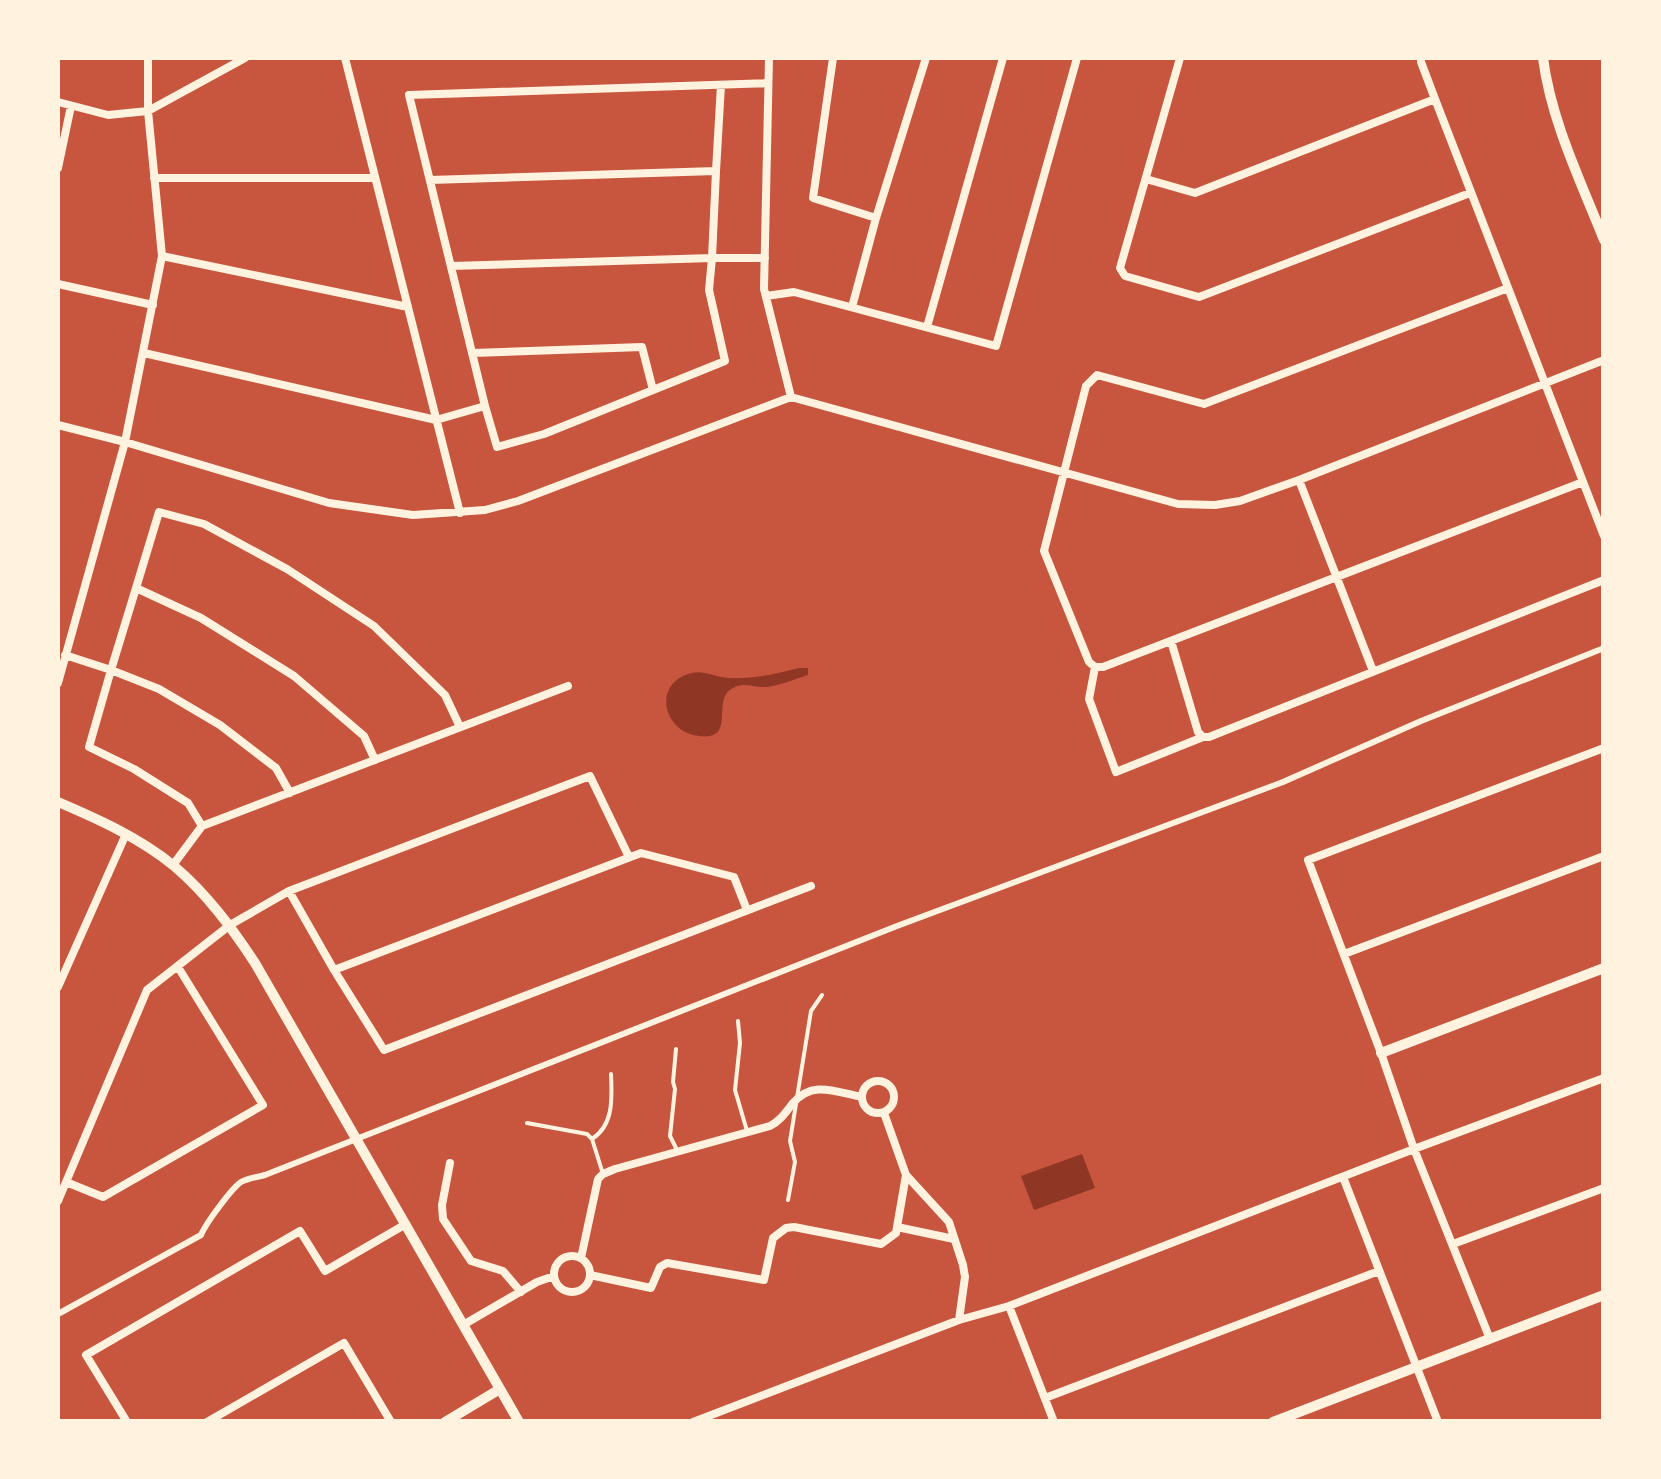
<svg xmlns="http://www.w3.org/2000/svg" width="1661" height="1479" font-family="'Source Sans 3',sans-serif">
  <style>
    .water { fill: #8f3625 }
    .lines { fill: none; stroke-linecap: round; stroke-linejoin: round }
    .service { stroke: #fff3e0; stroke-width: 4 }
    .pedestrian { stroke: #fff3e0; stroke-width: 6 }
    .minor { stroke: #fff3e0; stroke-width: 8 }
    .tertiary { stroke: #fff3e0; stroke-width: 10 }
  </style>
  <rect width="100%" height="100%" fill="#c8553d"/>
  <path class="water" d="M799,668h9v7c-13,4 -31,12 -45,12 -11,0 -20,-5 -30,1 -23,11 5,53 -34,48 -8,-1 -16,-4 -21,-9 -20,-19 -14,-48 14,-54 11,-3 26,5 38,5 24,1 46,-4 69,-10z
    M1082,1154l13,34 -61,22 -13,-34z"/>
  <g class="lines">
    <path class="service" d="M738,1021l2,22 -5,47 12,41
      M676,1049l-3,33 2,7 -5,47 6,12
      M527,1123l60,11 5,5 11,35
      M592,1139c22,-14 20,-41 19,-65
      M788,1200l7,-38 -5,-21 21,-130 11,-16"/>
    <path class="pedestrian" d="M58,1314l143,-79c5,-12 31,-47 40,-53 7,-4 17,-5 24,-7l632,-249 386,-144 138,-61 183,-73"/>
    <path class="minor" d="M345,58l115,455
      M769,58l-5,231 27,108
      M833,58l-20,140 63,20
      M1180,58l-60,210 5,8 74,21 271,-104
      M1421,58v4l14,37 169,437
      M58,102l50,13 40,-4 97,-53
      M58,168l13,-62
      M154,178h221
      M1146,179l49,14 240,-94
      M430,180l286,-9 5,-86
      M162,256l246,51
      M451,266l261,-8 4,-87
      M58,284l95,21
      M1508,288l-304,116 -107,-29 -11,11 -42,165 45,111 6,5h8l480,-185
      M766,296l28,-4 202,54 81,-288
      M852,307l24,-89 50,-160
      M927,327l76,-269
      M144,353l292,67 49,-14 -76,-311 359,-12
      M472,353l170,-6 11,43
      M485,406l12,41 47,-13 181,-73 -16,-71 3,-32h53
      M58,425l67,17 204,61 84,12 72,-5 33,-9 273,-104 387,107 37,1 25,-4 59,-21 305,-120
      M1299,480l74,191
      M136,588l-25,82 48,19 61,36 56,43 14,25
      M1171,641l27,91 5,5h6l395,-157
      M65,655l46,15 -22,77 45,22 54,34 14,23 -29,39
      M1095,667l-6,32 27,73 87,-35
      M58,683l67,-241 37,-186 -14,-145v-53
      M375,760l-11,-24 -70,-60 -93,-58 -65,-30 23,-76 45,12 83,45 87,57 71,69 15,32
      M202,826l366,-140
      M289,891l45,79 307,-117 93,24 13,33
      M1344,954l260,-98
      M334,970l50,80 427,-164
      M58,987l68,-153
      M862 1097a16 16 0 1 1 32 0a16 16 0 1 1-32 0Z
      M884,1113l22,62 43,47 14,43 2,12 -6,43
      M450,1163l-8,42 1,14 28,42 32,10 18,21
      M1343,1177l95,245
      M66,1182l37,15 160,-92 -85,-138
      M58,1201l89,-211 83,-65 59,-34 301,-115 39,81
      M897,1227l57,12
      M1453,1244l151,-56
      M554 1274a18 18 0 1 1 36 0a18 18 0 1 1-36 0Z
      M581,1258l17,-79 5,-5 12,-5 155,-43c10,-5 16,-14 23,-23 20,-23 42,-11 69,-6
      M590,1275l61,13 9,-21 7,-4 97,17 9,-42 13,-10 8,-1 87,17 15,-11 10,-58
      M1009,1306l45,116
      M463,1325l74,-43 17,-6
      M1490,1339l-76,-190 -33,-96 -73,-193 296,-112
      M1045,1398l334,-127
      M127,1422l-41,-67 214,-124 25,40 81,-47
      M207,1422l137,-79 47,79
      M693,1422l266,-102 50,-14 405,-157 190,-71"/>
    <path class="tertiary" d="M1543,58c8,63 38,124 61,182
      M58,802c40,17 82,36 116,64 33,28 58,62 81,97l264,459
      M1381,1053l223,-85
      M445,1422l55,-33
      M1273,1422l331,-127"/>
  </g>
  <rect width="1661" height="1479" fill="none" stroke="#fff3e0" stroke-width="120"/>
</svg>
